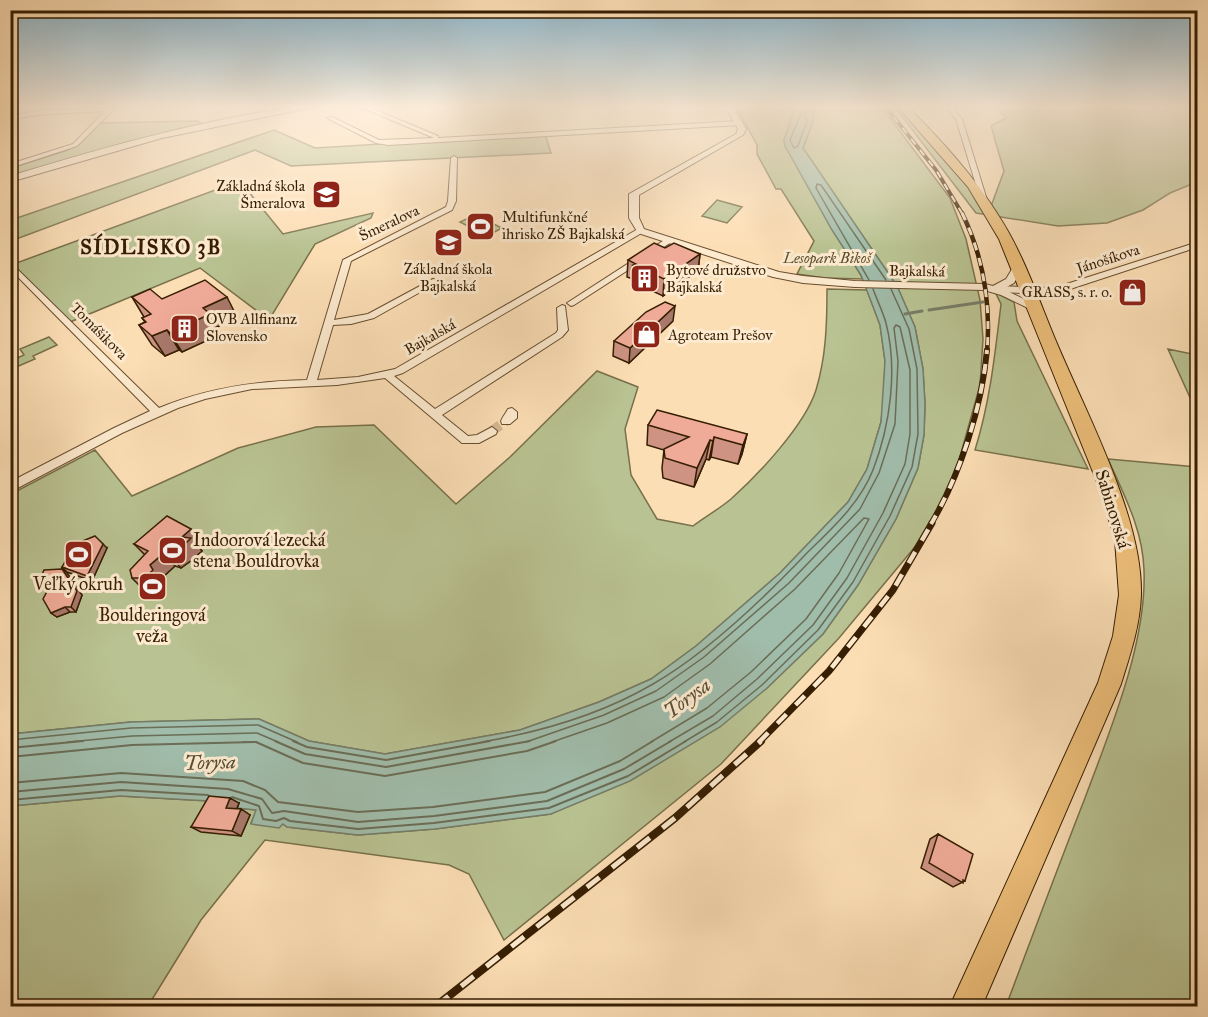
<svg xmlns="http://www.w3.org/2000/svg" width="1208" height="1017" font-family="'IM FELL Great Primer',serif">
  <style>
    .green { fill: #b9c292; stroke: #78704a; stroke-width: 1.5 }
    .water { fill: #a0bcaa; stroke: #767d67; stroke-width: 1.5 }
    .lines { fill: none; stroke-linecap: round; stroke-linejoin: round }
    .shore-far1 { stroke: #6b6d56; stroke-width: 1.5 }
    .shore { stroke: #6b6d56; stroke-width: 2 }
    .stream-far1 { stroke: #767d67; stroke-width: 2 }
    .stream { stroke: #767d67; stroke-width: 3 }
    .minor-tunnel { stroke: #d4b891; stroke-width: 10; stroke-dasharray: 10 5; stroke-linecap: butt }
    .minor-casing { stroke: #684e2f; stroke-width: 2 }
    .tertiary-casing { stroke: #684e2f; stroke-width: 2 }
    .primary-casing { stroke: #361e02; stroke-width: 2 }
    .minor { fill: #fdeacf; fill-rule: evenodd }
    .tertiary { fill: #fdeacf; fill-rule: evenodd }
    .primary { fill: #eebf7a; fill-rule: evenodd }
    .rail-far4-casing { stroke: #361e02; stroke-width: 4 }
    .rail-far3-casing { stroke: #361e02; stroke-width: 4.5 }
    .rail-far2-casing { stroke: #361e02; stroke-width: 6 }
    .rail-far1-casing { stroke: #361e02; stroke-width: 7 }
    .rail-casing { stroke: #361e02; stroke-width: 8 }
    .rail-far4 { stroke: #fdeacf; stroke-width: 2; stroke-dasharray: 7; stroke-linecap: butt }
    .rail-far3 { stroke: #fdeacf; stroke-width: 3; stroke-dasharray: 8; stroke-linecap: butt }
    .rail-far2 { stroke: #fdeacf; stroke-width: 4; stroke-dasharray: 10; stroke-linecap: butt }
    .rail-far1 { stroke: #fdeacf; stroke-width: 4.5; stroke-dasharray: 13; stroke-linecap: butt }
    .rail { stroke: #fdeacf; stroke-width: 5; stroke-dasharray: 16; stroke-linecap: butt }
    .wall { fill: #ce9383; stroke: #361e02; stroke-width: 1.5 }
    .shaded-wall { fill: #a8786a; stroke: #361e02; stroke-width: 1.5 }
    .building { fill: #f0ab98; stroke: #361e02; stroke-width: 1.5 }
    .labels { text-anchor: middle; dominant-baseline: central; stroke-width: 6; stroke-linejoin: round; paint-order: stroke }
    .far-poi-label { font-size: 15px; fill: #361e02; stroke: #fdeacf; text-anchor: start }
    .far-street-label { font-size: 15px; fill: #361e02; stroke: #fdeacf }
    .far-park-label { font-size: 15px; font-style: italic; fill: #5d4f2d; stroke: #fdeacf }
    .street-label { font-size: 18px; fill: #361e02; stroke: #fdeacf }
    .poi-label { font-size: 18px; fill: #361e02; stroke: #fdeacf }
    .far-district-label { font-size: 20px; font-weight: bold; letter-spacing: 1.5px; fill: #361e02; stroke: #fdeacf }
    .water-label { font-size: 20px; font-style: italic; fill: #564d34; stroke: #fdeacf }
  </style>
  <rect width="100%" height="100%" fill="#fcdeb5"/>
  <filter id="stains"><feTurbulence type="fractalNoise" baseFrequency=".00333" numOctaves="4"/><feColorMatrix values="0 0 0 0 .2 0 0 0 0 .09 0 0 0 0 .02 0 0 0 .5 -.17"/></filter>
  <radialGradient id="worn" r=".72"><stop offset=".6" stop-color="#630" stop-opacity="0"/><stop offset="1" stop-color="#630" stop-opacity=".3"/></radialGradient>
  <path class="green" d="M736,106h60l-12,34 1,6 78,133 -38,-1 -28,-4 17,-33 -33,-52h-5l-19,-35v-9z
    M813,106h68l69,92 16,41 14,61 3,39 -3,46 -26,93 -30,58 -85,102 -118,126 -217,176 -35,-66 -20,-9 -184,-25 -64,80 -53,86h-137v-200l109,-10 107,6 12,1 -1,5 19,2 -6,13 32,1 4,3 71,8 77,-6 116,-15 215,-125 57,-55 35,-49 38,-66 22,-51 6,-33 1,-31 -2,-35 -8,-42 -18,-41 -94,-138 10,-27z
    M894,106h5l91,103 14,-38 -13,-45 15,-8 -11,-12h202v76l-27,11 -27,17 -36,13 -49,3 -82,-13z
    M198,121l5,4 -80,18 -112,36v-11l57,-18 31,-27z
    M274,130l41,18 230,-14 6,19 -260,13 -36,-16 -244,91v-21z
    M240,181l43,53 90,-21 -2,5 -56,26 -46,76 -69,-52 -130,54 -59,-57z
    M717,200l25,7 -15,16 -25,-7z
    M475,215l27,13 -15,8 -27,-14z
    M827,289l40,1 13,35 5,36 -1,35 -3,26 -14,47 -19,33 -68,71 -84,73 -45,33 -52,23 -79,28 -135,24 -76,-13 -50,-22 -128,3 -120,12v-240l84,-44 37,46 106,-48 78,-21 58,-2 82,79 54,-47 87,-86 41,16 -13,42 6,46 26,44 36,7c12,-9 26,-17 38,-27 27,-24 74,-74 85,-109 10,-33 11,-66 11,-101z
    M995,292l19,10 3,19 71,148 -113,-19c15,-48 20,-96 26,-146z
    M49,337l8,8 -24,11 2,3 -21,9 -3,-7 13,-6 -4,-6z
    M1168,349l29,6v58z
    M1108,459l89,8v539h-191c26,-69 52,-139 79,-208 25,-67 62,-156 59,-228 -1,-40 -20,-75 -36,-111z"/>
  <path class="water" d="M796,106h17v15l-10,27 94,138 18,41 8,42 2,35 -1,31 -6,33 -22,51 -38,66 -35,49 -57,55 -46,38 -90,54 -79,33 -116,15 -77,6 -71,-8 -4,-3 -4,4 -28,-4 5,-14 -19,-2 2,-5 -12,-1 -107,-6 -109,10v-72l120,-12 128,-3 50,22 76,13 135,-24 79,-28 52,-23 45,-33 84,-73 68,-71 19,-33 14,-47 4,-61 -5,-36 -19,-50 -29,-45 -47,-84 -1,-6z"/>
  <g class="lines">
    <path class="shore-far1" d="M804,113l3,8 -9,25 -4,2 -4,-8 11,-26z
      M869,280l-53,-92 1,-4 4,1 65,95
      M10,740l121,-12 127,-3 39,17
      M68,742l64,-6 125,-3 21,9
      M243,742h14
      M482,742c58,-10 120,-28 171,-58 52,-30 111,-86 152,-129 26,-26 54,-50 68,-85 17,-44 25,-100 13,-147 -3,-11 -9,-23 -13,-34
      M526,742l78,-27 52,-24 48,-34 85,-74 71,-74 19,-36 16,-49 3,-63 -4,-33 2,-3 4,2 10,43v64l-5,30 -22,49 -36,65 -34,47 -56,54 -44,37 -44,26
      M552,742l55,-19 57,-26 46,-33 85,-75 69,-71 5,1 -30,54 -33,46 -55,53 -44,36 -56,34
      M684,742l33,-20 45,-37 56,-55 35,-48 37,-66 22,-49 6,-33 -1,-65 -8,-40 -18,-40"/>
    <path class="shore" d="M275,741l30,13 81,13 144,-26
      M293,741l14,6 79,13 104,-19
      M10,748l73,-7
      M10,757l122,-12 124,-3 47,21 82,13 142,-25 29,-10
      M10,783l111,-10 122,8 22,9 13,12 80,10 75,-5 112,-15 75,-31 33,-20
      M10,792l111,-10 107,7 34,10 10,14 12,-2 74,11 76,-6 113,-15 77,-32 47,-28
      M232,797l27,9 4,13 13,2 8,-3 6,3 68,8 76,-6 115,-15 79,-32 58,-35
      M10,800l111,-10 87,5"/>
    <path class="stream-far1" d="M10,108l13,-2"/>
    <path class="stream" d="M929,310l54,-8
      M905,314l17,-3"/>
    <path class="minor-tunnel" d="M492,431l14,-10"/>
    <defs>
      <path id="minor" d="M358,106h8l72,30v2l302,-17 3,2 -3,2 -352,20 -12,-2 -49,-25 5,-1 47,23 55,-2z
        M945,106h6l11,13 25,81 -7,-2 -24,-79z
        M111,107l2,3 -36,36 -67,22v-4l63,-20 32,-33 -69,4 -26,5v-4l26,-5z
        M454,156l3,2 -1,43 -4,9 -101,51 -17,59 34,-6 65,-35 7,2 -66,37 -23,6 -18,1 -16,55 41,-3 37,-8 243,-140 7,2 -242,142 -9,3 41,33 121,-76 2,-3 -1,-22 5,-3 3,1 3,24 -6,7 -120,78 26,21 9,-1 15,-8 5,4 -1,3 -17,9h-17l-77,-65 -48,7 -85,4 -47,10 -27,9 -56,25 -112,59v-10l104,-54 36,-17 -140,-142v-7l149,146c48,-20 96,-27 148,-28l36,-120 103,-53 2,-6 3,-43z
        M666,239l7,2 -99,64 -3,1 -4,-3z
        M1198,242v5l-143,47 -60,-2 -4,-3 4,-3 59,2z
        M512,408l5,4v6l-7,6h-8l-1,-3c2,-5 5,-8 7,-12z"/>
      <path id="tertiary" d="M300,106h18l-156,32 -152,44v-6c96,-29 191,-56 290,-70z
        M725,106h8l13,23 -3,6 -104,60v23l5,11 135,43 24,4 52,5 130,3 8,2 13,-7 8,-13 4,-1 5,3 -9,15 -11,6 37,18 -6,3 -4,-1 -29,-14 -17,-5 -129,-3 -52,-4 -30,-6 -135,-44 -9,-15v-24l107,-60 2,-5z"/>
      <path id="primary" d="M897,106h10c35,35 67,70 93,112 25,39 40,86 58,128 30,71 85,173 83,249 -1,31 -11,60 -20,89l-139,322h-32l148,-323 15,-47 6,-41 -4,-55 -16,-53 -100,-248 -31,-52z"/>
    </defs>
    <use href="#minor" class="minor-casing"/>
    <use href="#tertiary" class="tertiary-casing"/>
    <use href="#primary" class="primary-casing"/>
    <use href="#minor" class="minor"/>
    <use href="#tertiary" class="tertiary"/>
    <use href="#primary" class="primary"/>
    <defs>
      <path id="rail-far4" d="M885,106l51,64 27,45"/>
      <path id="rail-far3" d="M962,213c21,43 29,91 25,139"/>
      <path id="rail-far2" d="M931,524c29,-49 51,-117 56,-174"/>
      <path id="rail-far1" d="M759,742l70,-71 64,-81 39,-67"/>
      <path id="rail" d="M436,1006l239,-188 86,-77"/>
    </defs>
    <use href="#rail-far4" class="rail-far4-casing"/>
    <use href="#rail-far3" class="rail-far3-casing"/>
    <use href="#rail-far2" class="rail-far2-casing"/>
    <use href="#rail-far1" class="rail-far1-casing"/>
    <use href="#rail" class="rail-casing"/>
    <use href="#rail-far4" class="rail-far4"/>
    <use href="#rail-far3" class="rail-far3"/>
    <use href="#rail-far2" class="rail-far2"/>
    <use href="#rail-far1" class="rail-far1"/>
    <use href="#rail" class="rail"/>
  </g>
  <path class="wall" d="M912,106h7l-2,3 -5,-1z
    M665,248l35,6 -2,17 -35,25 -30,-14v-3l-6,-2 1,-17z
    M132,297l30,2 75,18 -20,10 4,7 -39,18 -3,-2 -14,6 -13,-11 -13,-20 6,-3 -3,-4 2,-1z
    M673,321l-44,42 -16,-7 1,-15z
    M648,425l99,9 -5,20 -4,10 -27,-7 -2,3 -3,-1 -12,28 -31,-9 -1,-10 2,-18 -17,-5z
    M201,541l-4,4 5,6 -10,9 -11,8 -6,-2 -13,12 2,4 -7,8h-13l-12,-12 13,-23 -11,-11z
    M107,548l-15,33 -25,-9 -5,-5z
    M62,569l5,4 15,22 -6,17h-6l-13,5 -6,-4 -3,-24h-4l-6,-5z
    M239,803l-2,6h4l9,6 -9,21 -40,-4 -10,-5z
    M938,834l27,47 -12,6 -32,-19 9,-29z"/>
  <path class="shaded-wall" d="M700,254l-2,17 -35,25 1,-17z
    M227,297l10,20 -20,10 4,7 -39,18 -12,-19 33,-25z
    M675,306l-2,15 -44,42 1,-15z
    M167,330l12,20 -14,6 -13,-20z
    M747,434l-5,20 -4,10 5,-19z
    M714,437l-3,20 -2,3 4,-19z
    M710,440l-4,19 -12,28 3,-19z
    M191,529l10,12 -4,4 5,6 -10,9 -11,8 -11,-12 12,-19z
    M103,544l4,4 -15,33 -5,-5z
    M164,553l11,13 -13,12 2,4 -7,8 -12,-12 5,-13z
    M62,569l5,4 15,22 -6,17 -5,-5z
    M65,607l5,5 -13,5 -6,-4z
    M230,798l9,5 -4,10 -9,-5z
    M241,809l9,6 -9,21 -9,-5z"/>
  <path class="building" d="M654,243l11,5 9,-5 26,11 -36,25 -31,-14 3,-1 -8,-4z
    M205,280l22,17 -24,11 7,6 -40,19 -3,-3 -15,6 -13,-11 7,-3 -4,-4 9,-4 -19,-17 18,-8 12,10z
    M665,302l10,4 -45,42 -16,-7 32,-29z
    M657,410l90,24 -4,11 -29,-8 -1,4 -3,-1 -13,28 -32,-10 -1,-9 25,-12 -41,-12z
    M167,516l24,13 -9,8 9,1 -9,9 -12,9 -6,-3 -14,12 3,5 -8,8h-13l-2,-8 18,-19 -14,-7z
    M95,536l8,8 -16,32 -25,-9 13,-23z
    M62,569l15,22 -6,16h-6l-14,6 -8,-14 8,-15h-13l6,-14z
    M209,796l21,2 -4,10 15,1 -9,22 -41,-4z
    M938,834l35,20 -8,27 -2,-1v3l-34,-20z"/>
  <linearGradient id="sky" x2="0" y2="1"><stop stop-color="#8bb7cf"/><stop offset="0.43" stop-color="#fef0de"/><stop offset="1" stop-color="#fef0de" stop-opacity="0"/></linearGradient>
  <rect width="1208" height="248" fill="url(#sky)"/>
  <defs>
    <symbol id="school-square" viewBox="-11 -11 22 22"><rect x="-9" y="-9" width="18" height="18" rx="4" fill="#8f2418" stroke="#fdeacf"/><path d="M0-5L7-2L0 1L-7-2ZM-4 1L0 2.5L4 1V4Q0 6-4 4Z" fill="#fff"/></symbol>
    <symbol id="stadium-square" viewBox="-11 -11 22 22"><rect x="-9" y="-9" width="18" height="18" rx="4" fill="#8f2418" stroke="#fdeacf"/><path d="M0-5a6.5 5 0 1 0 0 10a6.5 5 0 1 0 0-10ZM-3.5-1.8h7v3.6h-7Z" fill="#fff"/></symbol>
    <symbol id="building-square" viewBox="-11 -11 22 22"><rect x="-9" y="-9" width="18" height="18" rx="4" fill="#8f2418" stroke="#fdeacf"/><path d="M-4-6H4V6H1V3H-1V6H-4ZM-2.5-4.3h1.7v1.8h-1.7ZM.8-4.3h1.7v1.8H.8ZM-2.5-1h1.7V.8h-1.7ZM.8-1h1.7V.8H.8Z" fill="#fff"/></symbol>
    <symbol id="shop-square" viewBox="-11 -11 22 22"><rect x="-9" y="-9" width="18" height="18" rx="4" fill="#8f2418" stroke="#fdeacf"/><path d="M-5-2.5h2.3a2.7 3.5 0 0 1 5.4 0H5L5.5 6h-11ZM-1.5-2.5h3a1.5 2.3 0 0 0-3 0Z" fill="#fff"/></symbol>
  </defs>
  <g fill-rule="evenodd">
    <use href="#school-square" x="310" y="178" width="33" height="33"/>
    <use href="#stadium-square" x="464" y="210" width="33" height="33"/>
    <use href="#school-square" x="432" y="226" width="33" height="33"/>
    <use href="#building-square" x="628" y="262" width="33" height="33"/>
    <use href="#shop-square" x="1116" y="276" width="33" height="33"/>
    <use href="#building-square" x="168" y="312" width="33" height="33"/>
    <use href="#shop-square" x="630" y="318" width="33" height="33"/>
    <use href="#stadium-square" x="156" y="534" width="33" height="33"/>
    <use href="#stadium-square" x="62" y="538" width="33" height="33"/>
    <use href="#stadium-square" x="136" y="570" width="33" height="33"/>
  </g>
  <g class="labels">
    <g class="far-poi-label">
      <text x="305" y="186" text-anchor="end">Základná škola<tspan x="305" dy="17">Šmeralova</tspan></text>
      <text x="502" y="217">Multifunkčné<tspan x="502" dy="17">ihrisko ZŠ Bajkalská</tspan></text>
      <text x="448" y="269" text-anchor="middle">Základná škola<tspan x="448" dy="17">Bajkalská</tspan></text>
      <text x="666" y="270">Bytové družstvo<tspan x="666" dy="17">Bajkalská</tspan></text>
      <text x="1112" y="292" text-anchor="end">GRASS, s. r. o.</text>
      <text x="206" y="319">OVB Allfinanz<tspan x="206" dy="17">Slovensko</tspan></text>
      <text x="668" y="335">Agroteam Prešov</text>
    </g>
    <g class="far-street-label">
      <text transform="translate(389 223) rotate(-25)">Šmeralova</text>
      <text transform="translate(1108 259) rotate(-18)">Jánošíkova</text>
      <text transform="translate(917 271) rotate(1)">Bajkalská</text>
      <text transform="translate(99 331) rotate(45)">Tomášikova</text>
      <text transform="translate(430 337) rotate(-30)">Bajkalská</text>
    </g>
    <g class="far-park-label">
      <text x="827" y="258">Lesopark Bikoš</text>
    </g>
    <g class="street-label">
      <text transform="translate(1113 509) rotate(73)">Sabinovská</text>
    </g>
    <g class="poi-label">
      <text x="193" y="540" text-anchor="start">Indoorová lezecká<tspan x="193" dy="21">stena Bouldrovka</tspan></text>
      <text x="78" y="584">Veľký okruh</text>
      <text x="152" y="615">Boulderingová<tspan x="152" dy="21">veža</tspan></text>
    </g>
    <g class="far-district-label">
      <text x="151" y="247">SÍDLISKO 3B</text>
    </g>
    <g class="water-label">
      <text transform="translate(687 698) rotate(-37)">Torysa</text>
      <text transform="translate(210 762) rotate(-2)">Torysa</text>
    </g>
  </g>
  <rect width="1208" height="1017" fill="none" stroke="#fcdeb5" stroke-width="36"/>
  <rect x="12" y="12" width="1184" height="993" fill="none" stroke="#361e02" stroke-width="3"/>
  <rect x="18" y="18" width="1172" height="981" fill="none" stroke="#361e02" stroke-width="1.5"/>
  <rect width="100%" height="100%" filter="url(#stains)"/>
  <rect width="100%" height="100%" fill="url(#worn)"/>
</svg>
